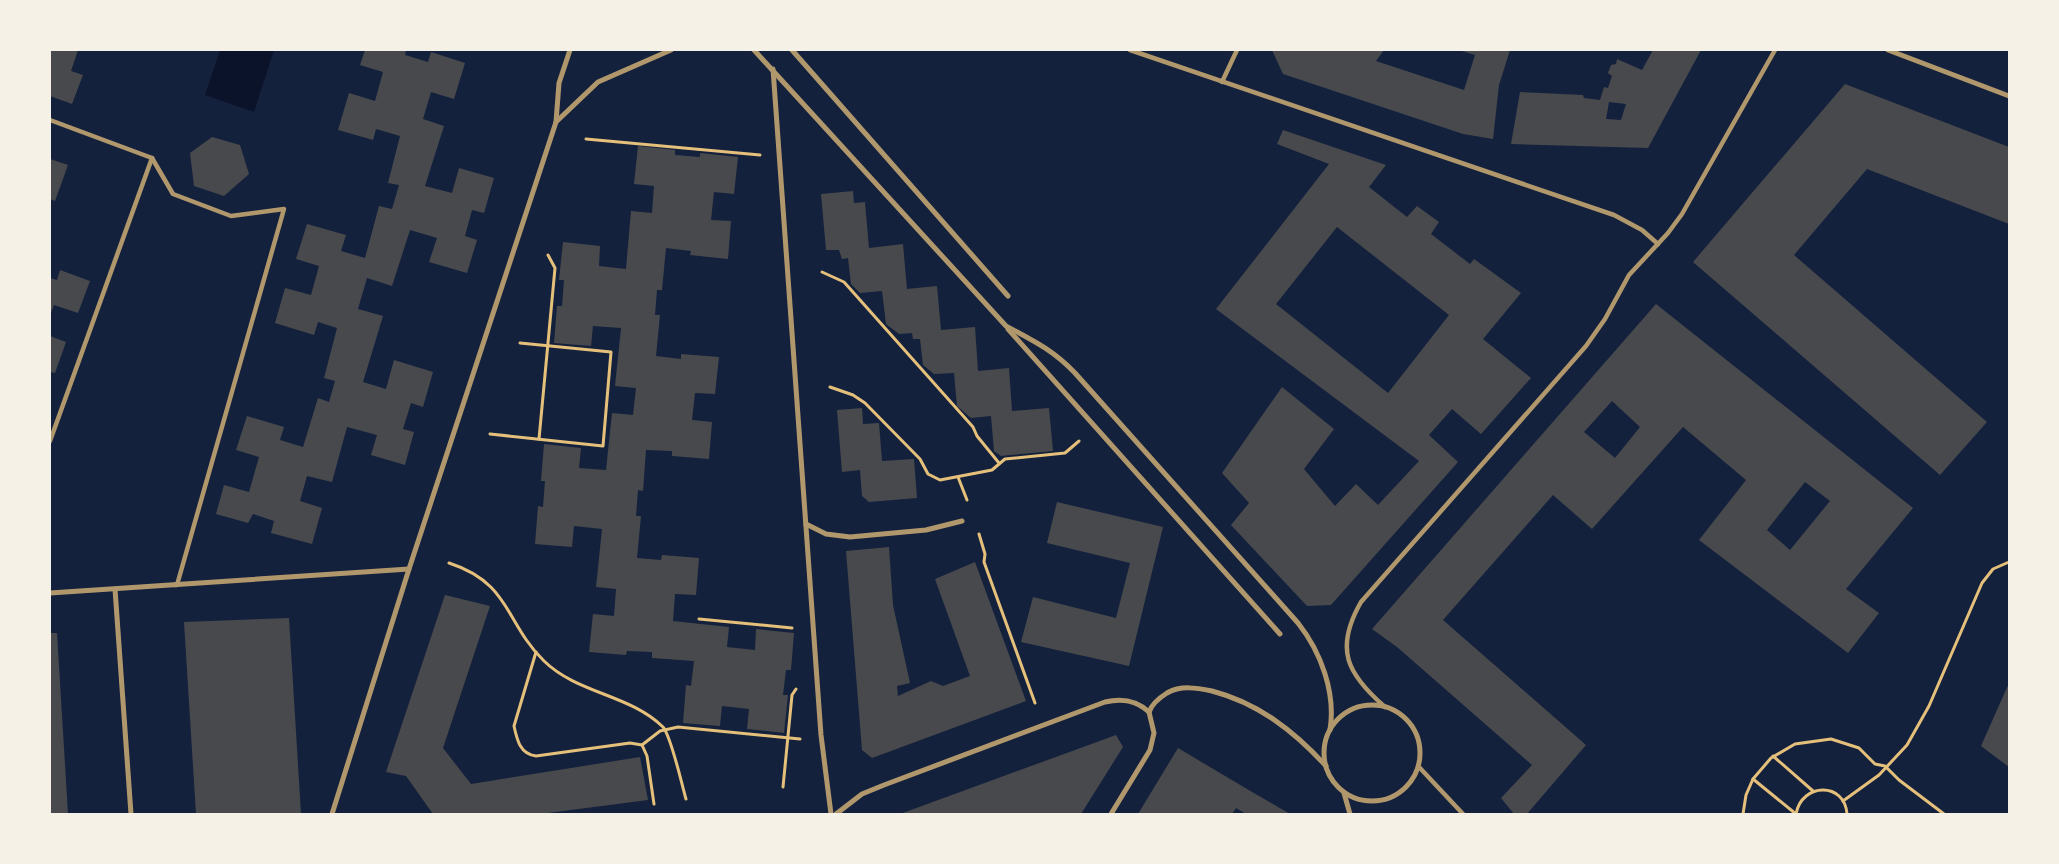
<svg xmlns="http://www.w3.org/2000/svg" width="2059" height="864" font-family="Overpass,sans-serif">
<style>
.water{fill:#0b132b}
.building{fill:#48494c;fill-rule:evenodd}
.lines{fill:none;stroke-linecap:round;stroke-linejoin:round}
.path{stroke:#e5c07b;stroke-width:3}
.pedestrian{stroke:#b1986c;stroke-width:4.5}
.minor{stroke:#b1986c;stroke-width:5}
</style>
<rect width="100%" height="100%" fill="#14213d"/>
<path class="water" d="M220,50H274L254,112L205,95Z"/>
<g class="building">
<path d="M50,50H78L71,71L83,75L72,104L50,96Z"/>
<path d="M365,50H406L405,55L428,62L431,52L465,63L454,99L431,92L423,119L444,126L425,186L452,193L459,168L494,178L484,213L472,210L465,236L477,240L467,273L429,262L437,238L410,230L392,286L367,278L358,309L383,316L363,382L386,389L394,360L433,372L423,407L411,403L403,429L414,432L405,465L371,455L377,435L347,427L332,482L307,476L300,501L322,508L312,544L271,533L274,521L253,514L248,523L216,514L224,485L249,492L259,457L236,450L247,416L284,427L280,440L303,447L318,398L329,402L335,381L324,378L337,328L318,322L314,335L275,323L285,288L311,295L319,266L296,259L307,224L346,235L341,251L365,258L379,206L392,209L399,185L388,183L400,136L376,129L373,140L338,130L349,93L375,101L383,72L360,65Z"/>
<path d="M1272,50H1384L1376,61L1464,90L1475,55L1459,50H1510L1499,85L1493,139L1463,134L1283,74Z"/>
<path d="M1653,50H1701L1648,148L1511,144L1520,92L1583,95L1584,98L1600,100L1604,87L1608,88L1612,76L1608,73L1611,65L1616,64L1617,59L1642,70ZM1609,102L1626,104L1621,120L1606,119Z"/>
<path d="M1845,84L2009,147V224L1867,169L1794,255L1987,422L1940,475L1693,262Z"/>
<path d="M1283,130L1386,165L1369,187L1407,217L1417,206L1439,222L1431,234L1470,264L1474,259L1521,293L1483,339L1531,378L1481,434L1452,409L1429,435L1458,462L1331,605L1307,606L1231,525L1249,503L1222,473L1282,387L1334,429L1304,469L1335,506L1356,484L1378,505L1419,461L1216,309L1329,164L1277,144ZM1337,227L1449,315L1388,393L1276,304Z"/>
<path d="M212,137L240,145L249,174L224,196L194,186L190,153Z"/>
<path d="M638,146L675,150V155L700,157V153L738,157L734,194L714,192L711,220L731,221L728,259L690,255L691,251L666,248L662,290H657L655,315H660L656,356L681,359V354L719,357L715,394L695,393L692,420L712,422L709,459L672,456V451L646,450L643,491L638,490L636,516H641L637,558L661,560L662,555L699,558L696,595L675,594L673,621L729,627L727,647L755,650L756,629L794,633L791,670H786L783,695H788L784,733L747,729L749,709L722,706L720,726L683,723L686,685L691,686L694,661L652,658V652L627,651L626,655L589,652L593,614L614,616L616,589L596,587L602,529L574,526L572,547L535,544L538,506L543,507L545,481H541L544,444L581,448L579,468L606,470L612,413L633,415L636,388L615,386L621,328L593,326L591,346L554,343L557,306H562L564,280H559L563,242L600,246L599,266L626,269L631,211L652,213L654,186L634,184Z"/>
<path d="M50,159L68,165L55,201L50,199Z"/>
<path d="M853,191L854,203L865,202L869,248L903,244L907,289L937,286L941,330L975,327L978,371L1009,368L1012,411L1049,408L1053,451L1001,456L994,451L991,416L971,418L957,406L954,373L934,374L923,365L920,339H913L912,333L899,334L886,324L882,291L860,293L851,284L848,258L842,259L839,250H826L821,194Z"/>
<path d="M60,270L90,281L78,313L54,305L50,315V278L57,280Z"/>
<path d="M1656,304L1913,508L1846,589L1879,613L1848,653L1699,540L1746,480L1683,427L1592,529L1553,495L1443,620L1586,745L1527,814H1514L1501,798L1532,765L1397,647L1372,629ZM1612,401L1640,427L1615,458L1584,432ZM1805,482L1830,501L1790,550L1767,530Z"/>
<path d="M50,336L66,342L55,373L50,372Z"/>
<path d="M862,408L863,424L879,423L882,461L914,459L917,498L869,502L862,496L860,470L842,472L837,410Z"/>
<path d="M1057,502L1163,527L1129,666L1021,642L1033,597L1116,618L1130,563L1047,543Z"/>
<path d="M889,547L893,605L910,683L897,686L898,696L931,681L943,686L970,676L935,579L975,562L1026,701L872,758L862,750L846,551Z"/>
<path d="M445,595L490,606L443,748L471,784L640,757L648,800L540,814H433L406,776L386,772Z"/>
<path d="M289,618L301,814H196L184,622Z"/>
<path d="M50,633H57L68,814H50Z"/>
<path d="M2009,683V767L1981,746Z"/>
<path d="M1116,735L1123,747L1081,814H900Z"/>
<path d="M1178,748L1247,789L1290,814H1246L1236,808L1232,814H1138Z"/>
</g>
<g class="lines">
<g class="path">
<path d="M586,139L760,155"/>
<path d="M822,272L844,282L973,427L977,436L999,463"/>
<path d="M830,387L853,395L865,403L920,459L928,474L940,480L992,470L1005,459L1065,453L1079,441"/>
<path d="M490,434L603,446L611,352L520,343"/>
<path d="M539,439L555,268L548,255"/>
<path d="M958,477L967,500"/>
<path d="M979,534L985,554L984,562L1035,703"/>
<path d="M449,563C511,583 505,623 544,661C578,694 629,694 663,727C671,736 682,785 686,799"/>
<path d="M699,619L792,628"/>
<path d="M536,652L514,726C517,740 520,754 536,756L630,743L642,745L647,756L654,804"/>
<path d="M642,745L660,731L678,727L800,739"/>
<path d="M1773,756L1813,791"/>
<path d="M1753,779L1796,814"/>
<path d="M783,787L792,695L796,689"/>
<path d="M1843,801L1879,775L1907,745L1929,706L1982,583L1993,569L2009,562"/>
<path d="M1743,814L1746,795L1753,779L1771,758L1795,744L1831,739L1859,748L1875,764L1885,766L1899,780L1944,814"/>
<path d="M1796,814C1802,782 1845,782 1847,814"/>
</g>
<g class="pedestrian">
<path d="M1130,50L1614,215L1642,230L1658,244"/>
<path d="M1222,82L1237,50"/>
<path d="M50,120L152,158"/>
<path d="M152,158L173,194L231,216L284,209L177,585H174"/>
<path d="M50,441L152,158"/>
<path d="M1385,707C1347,674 1334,649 1361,602L1586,346L1605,319L1629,275L1668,233L1682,214L1775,50"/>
<path d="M1419,767L1463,814"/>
</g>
<g class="minor">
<path d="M754,50L1006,326C1034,341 1053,350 1075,373L1298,623C1321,652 1336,693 1330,730"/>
<path d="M792,50L1008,296"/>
<path d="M1888,50L2009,96"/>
<path d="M773,69L821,735L831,814"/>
<path d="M556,122L598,82L671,50"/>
<path d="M1008,329L1280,634"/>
<path d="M806,524L826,534L850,537L926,530L962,521"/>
<path d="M115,589L131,814"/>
<path d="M50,593L409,569"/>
<circle cx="1372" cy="753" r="48"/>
<path d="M1149,712C1152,704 1159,698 1167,693C1181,685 1197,688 1212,691C1258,703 1294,731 1326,766"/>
<path d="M1344,793L1350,814"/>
<path d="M332,814L409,569L556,122L559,83L570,50"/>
<path d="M836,814L862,794L884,785L1105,702C1122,698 1136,700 1149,712"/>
<path d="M1111,814L1150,750L1154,733L1149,712"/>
</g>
</g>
<rect width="2059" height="864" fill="none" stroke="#f6f1e7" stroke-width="102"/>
</svg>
